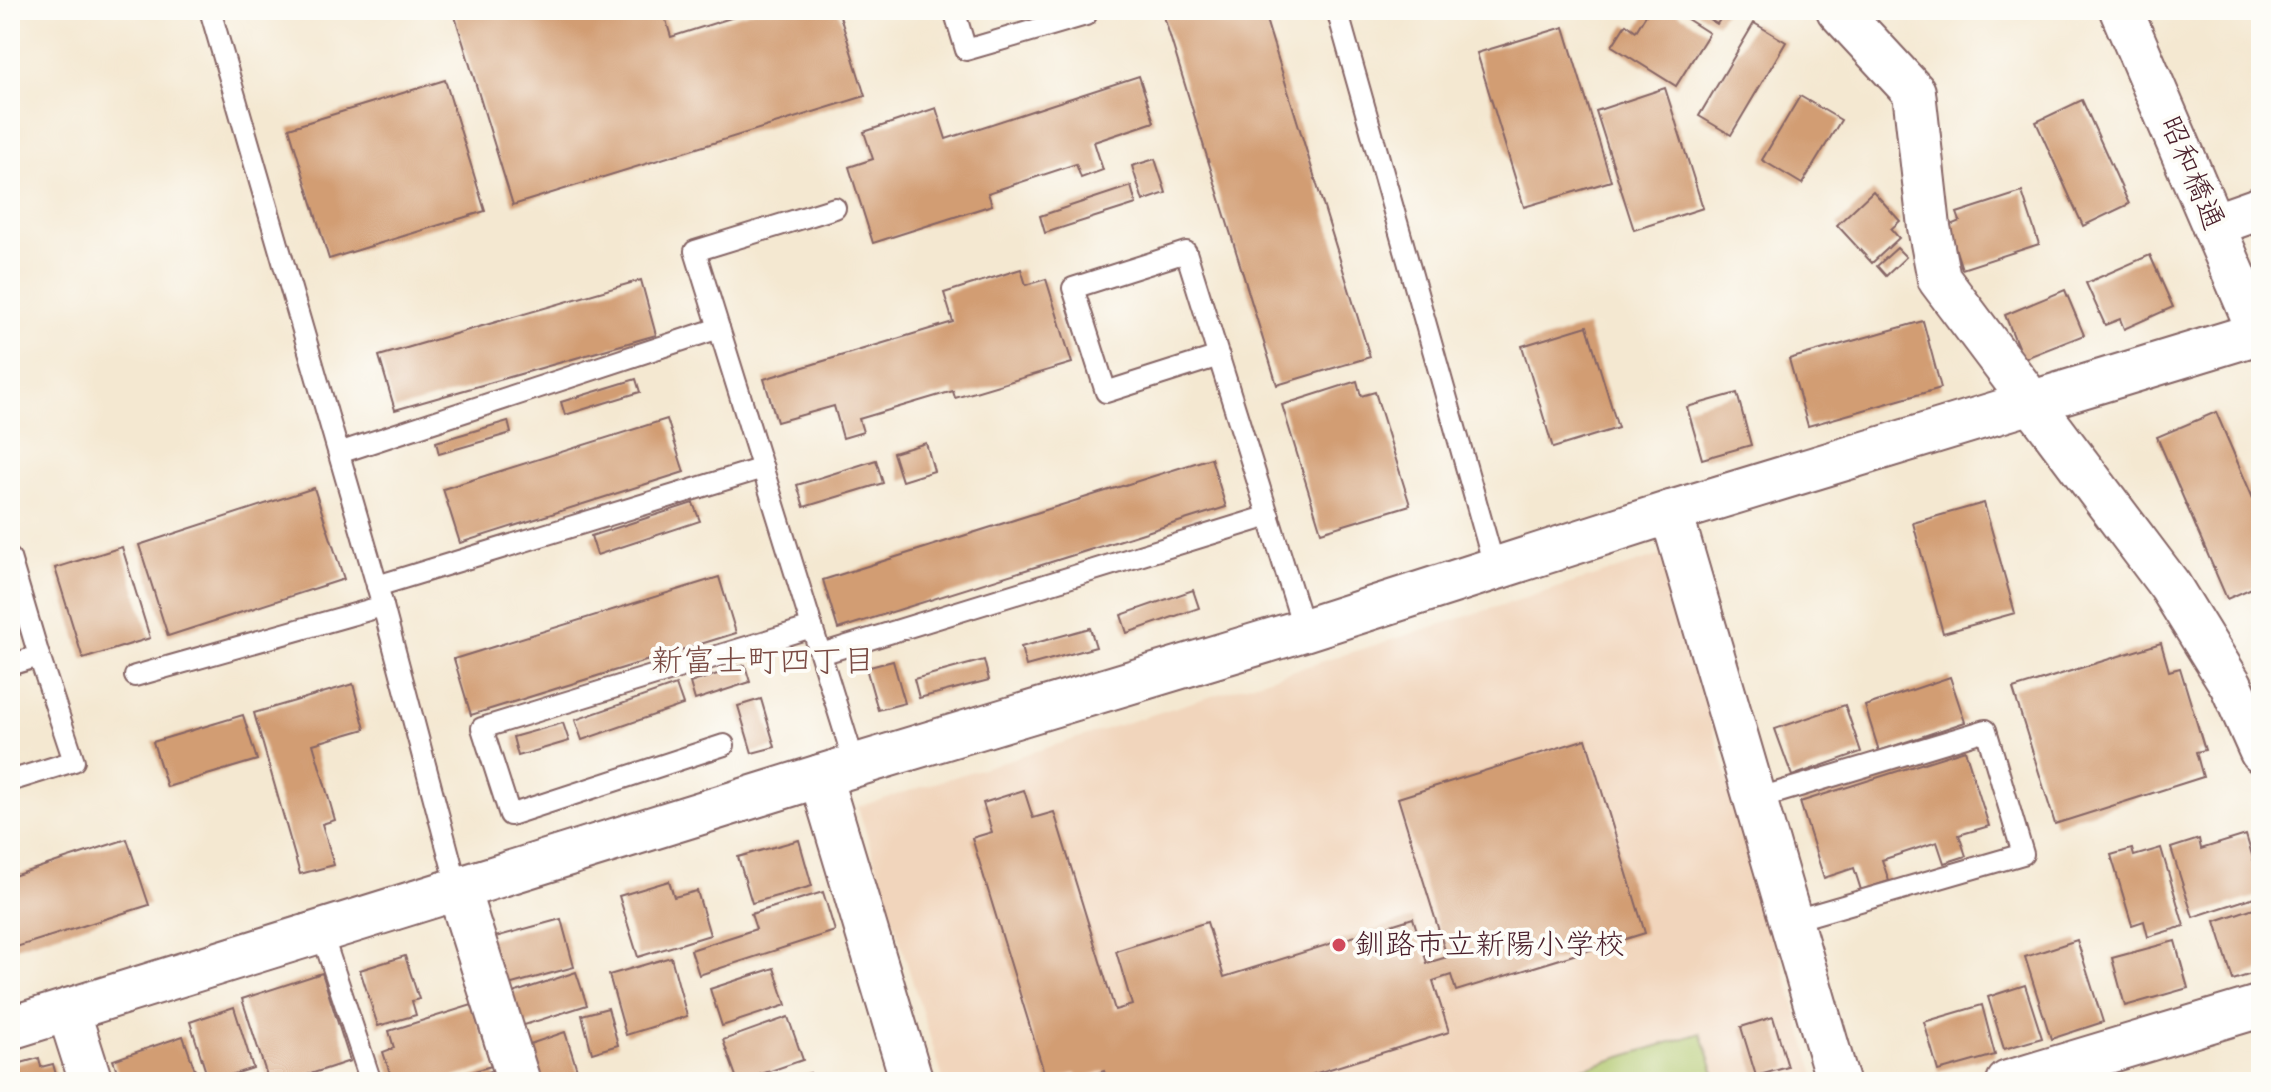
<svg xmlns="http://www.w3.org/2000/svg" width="2271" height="1092" font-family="Mynerve,'Klee One',sans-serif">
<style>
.built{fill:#f1d5bc}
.green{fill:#afc66a;stroke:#7c724a;stroke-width:2}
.building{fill:#d29d73}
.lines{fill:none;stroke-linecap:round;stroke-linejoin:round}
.lane-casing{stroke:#866565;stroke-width:24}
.street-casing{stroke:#866565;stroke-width:46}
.lane{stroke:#fff;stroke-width:20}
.street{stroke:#fff;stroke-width:42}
.poi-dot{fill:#d1495b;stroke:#fdfcf7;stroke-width:3}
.labels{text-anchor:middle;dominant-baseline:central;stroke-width:8;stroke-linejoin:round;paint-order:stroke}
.street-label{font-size:30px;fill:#4a1f2b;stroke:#fdfcf7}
.poi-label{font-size:30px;fill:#4a1f2b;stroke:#fdfcf7;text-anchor:start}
.neighbourhood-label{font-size:32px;fill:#7a4b44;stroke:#fdfcf7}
</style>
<rect width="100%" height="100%" fill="#fdfcf7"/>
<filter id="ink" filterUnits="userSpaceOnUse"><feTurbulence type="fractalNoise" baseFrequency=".0125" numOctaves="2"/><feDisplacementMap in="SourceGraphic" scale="16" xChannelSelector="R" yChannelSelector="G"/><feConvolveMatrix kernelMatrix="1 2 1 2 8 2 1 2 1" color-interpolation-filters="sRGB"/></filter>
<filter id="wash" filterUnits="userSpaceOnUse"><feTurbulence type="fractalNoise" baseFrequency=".006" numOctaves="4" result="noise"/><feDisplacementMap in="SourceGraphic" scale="32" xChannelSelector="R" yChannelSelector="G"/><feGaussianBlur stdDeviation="1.8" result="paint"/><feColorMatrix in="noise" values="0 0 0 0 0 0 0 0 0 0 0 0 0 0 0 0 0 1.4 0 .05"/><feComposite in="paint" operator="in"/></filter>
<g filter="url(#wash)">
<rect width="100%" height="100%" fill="#f4e8d1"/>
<path class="built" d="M1662,555L1817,1082H944L858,807Z"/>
<path class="green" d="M1701,1033L1718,1082H1538Z"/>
<g id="blocks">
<g class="building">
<path d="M453,10H663L671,37L756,10H838L865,96L513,205Z"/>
<path d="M1162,10H1263L1370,357L1277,385Z"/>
<path d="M1649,10H1673L1709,33L1676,86L1612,46L1626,24L1636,31Z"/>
<path d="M1694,10H1726L1717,24Z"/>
<path d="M1754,23L1786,42L1731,135L1699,116Z"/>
<path d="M1564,27L1611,181L1524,207L1477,53Z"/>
<path d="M1139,76L1154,122L1094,142L1103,170L1081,178L1076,164L988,193L992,205L873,243L849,167L873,159L864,132L936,108L946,139Z"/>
<path d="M445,80L485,211L329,259L289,128Z"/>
<path d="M1665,88L1703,208L1634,230L1596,111Z"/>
<path d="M1800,96L1841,120L1802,184L1762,160Z"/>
<path d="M2082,100L2129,204L2083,226L2036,122Z"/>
<path d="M1155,159L1166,193L1143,201L1132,166Z"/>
<path d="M1131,186L1136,204L1045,233L1040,216Z"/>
<path d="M1873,191L1900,221L1891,229L1899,238L1872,263L1837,225Z"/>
<path d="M2022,192L2039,244L1962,269L1948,226L1960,221L1957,213Z"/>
<path d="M1897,248L1906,257L1886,276L1877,266Z"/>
<path d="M2150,255L2173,307L2124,329L2120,319L2105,325L2086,283Z"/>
<path d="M1021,269L1026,285L1046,279L1072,363L955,398L953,391L859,419L863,432L843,438L834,406L777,422L764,379L953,322L944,293Z"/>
<path d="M641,280L656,335L395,410L379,356Z"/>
<path d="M2065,290L2084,335L2023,359L2005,315Z"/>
<path d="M1923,321L1941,388L1808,426L1789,359Z"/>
<path d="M1587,326L1618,428L1553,448L1522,346Z"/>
<path d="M636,379L640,392L565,415L561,402Z"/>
<path d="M1357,381L1361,396L1375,392L1410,505L1321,532L1282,405Z"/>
<path d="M1737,393L1751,445L1702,459L1687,407Z"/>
<path d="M2216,412L2261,517V584L2227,599L2157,437Z"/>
<path d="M667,419L684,472L460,543L443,489Z"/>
<path d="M508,421L511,433L439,454L436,442Z"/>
<path d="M926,443L934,471L902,481L893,453Z"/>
<path d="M1211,458L1226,507L838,629L823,580Z"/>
<path d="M876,460L883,483L804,507L797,485Z"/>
<path d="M314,488L344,579L168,636L139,545Z"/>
<path d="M693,503L700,521L597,555L591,536Z"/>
<path d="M1984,503L2015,613L1943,633L1913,523Z"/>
<path d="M122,547L150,638L83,659L55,568Z"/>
<path d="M719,577L736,633L471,715L454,659Z"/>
<path d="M1193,590L1199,608L1127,633L1121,615Z"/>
<path d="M1090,628L1096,647L1026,666L1021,647Z"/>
<path d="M2161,643L2169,671L2180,668L2205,750L2196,752L2203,777L2055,824L2013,689Z"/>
<path d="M984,660L989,680L919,698L914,679Z"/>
<path d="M893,661L905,703L878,710L866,668Z"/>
<path d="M745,665L750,682L695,700L690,683Z"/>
<path d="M1950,677L1965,722L1879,751L1865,706Z"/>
<path d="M353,684L365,729L313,744L335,820L322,824L334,865L300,874L254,713Z"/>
<path d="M676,685L683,705L582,740L575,720Z"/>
<path d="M761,699L775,747L752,753L738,706Z"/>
<path d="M1845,705L1861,752L1792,776L1775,729Z"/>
<path d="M243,715L257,760L167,787L153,742Z"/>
<path d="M563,723L569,741L518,756L513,737Z"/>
<path d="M1586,739L1645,933L1456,991L1451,975L1433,981L1449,1032L1288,1082H1108L1104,1071L1077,1079L1076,1073L1047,1082L972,838L992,832L983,803L1024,790L1033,818L1054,812L1115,1010L1132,1005L1116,951L1207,922L1224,977L1413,918L1427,963L1447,957L1398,798Z"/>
<path d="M1965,750L1989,826L1959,835L1966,856L1944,863L1937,842L1882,860L1889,881L1861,890L1854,868L1824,878L1800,802Z"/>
<path d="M2246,835L2261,885V895L2193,917L2171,848L2199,839L2201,849Z"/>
<path d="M127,839L149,905L10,949V877Z"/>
<path d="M799,840L812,886L752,903L738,857Z"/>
<path d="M2161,848L2184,926L2148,937L2144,921L2132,925L2111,855L2132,849L2134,856Z"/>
<path d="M669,881L674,897L697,891L710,935L638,957L619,896Z"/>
<path d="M823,892L835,931L699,975L691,950L756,929L751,914Z"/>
<path d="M2257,907L2261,919V971L2233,980L2215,921Z"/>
<path d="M561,919L574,967L501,987L488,939Z"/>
<path d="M2077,940L2103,1022L2051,1039L2025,957Z"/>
<path d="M2175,941L2188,988L2125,1006L2112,958Z"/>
<path d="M405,956L419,999L412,1001L416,1015L378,1026L360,970Z"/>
<path d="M671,957L687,1016L626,1035L609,975Z"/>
<path d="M774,968L786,1005L722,1026L710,989Z"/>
<path d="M576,972L587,1005L515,1028L504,996Z"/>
<path d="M322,973L350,1061L286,1082H269L242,999Z"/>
<path d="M2025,985L2042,1038L2004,1049L1988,997Z"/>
<path d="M472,1005L491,1066L439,1082H393L383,1052L394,1048L389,1031Z"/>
<path d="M1982,1005L1995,1055L1938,1071L1924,1022Z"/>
<path d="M234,1007L253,1068L209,1082L190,1022Z"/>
<path d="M608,1008L618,1045L592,1053L582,1015Z"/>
<path d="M788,1017L803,1060L738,1082L723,1040Z"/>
<path d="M1773,1017L1788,1067L1756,1076L1741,1027Z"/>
<path d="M565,1032L581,1082H529L527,1045Z"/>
<path d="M183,1036L199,1082H121L113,1060Z"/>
<path d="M39,1058L41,1067L53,1064L58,1082H10V1066Z"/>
<path d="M494,1070L497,1082H460V1081Z"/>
<path d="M810,1073L812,1082H784V1081Z"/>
</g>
</g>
</g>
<g filter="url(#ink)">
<use href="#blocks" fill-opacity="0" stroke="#866565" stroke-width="2"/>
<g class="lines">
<g class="lane-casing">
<g id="lane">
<path d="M210,10L383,606L458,889"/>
<path d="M954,10L966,50L1086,15L1084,10"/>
<path d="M1337,10L1495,569"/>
<path d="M835,208L695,251L855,765"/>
<path d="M1219,356L1106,392L1073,288L1186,252L1304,630"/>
<path d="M339,453L719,328"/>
<path d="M10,558L39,656"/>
<path d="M377,586L763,468"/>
<path d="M821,654L1269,516"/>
<path d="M10,665L39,656L74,761L10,781"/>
<path d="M135,676L383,606"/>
<path d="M724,745L510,815L482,728L812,627"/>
<path d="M1756,799L1986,730L2023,854L1791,921"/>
<path d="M321,931L371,1082"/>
</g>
</g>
<g class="street-casing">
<g id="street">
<path d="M1838,10L1914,92L1929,227L1939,279L2170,586L2231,685L2261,752"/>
<path d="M2121,10L2261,337"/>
<path d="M2213,225L2261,208"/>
<path d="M1671,512L1838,1082"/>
<path d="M820,776L912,1082"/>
<path d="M458,889L519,1082"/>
<path d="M68,1010L91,1082"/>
<path d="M10,1028L820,776L1304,630L1671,512L2259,333"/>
<path d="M2008,1082L2261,1006"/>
</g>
</g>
<use href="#lane" class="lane"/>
<use href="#street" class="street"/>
</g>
</g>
<circle class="poi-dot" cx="1339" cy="945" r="8"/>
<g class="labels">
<g class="street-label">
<text transform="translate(2191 173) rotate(67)">昭和橋通</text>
</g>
<g class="poi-label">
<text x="1355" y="945">釧路市立新陽小学校</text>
</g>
<g class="neighbourhood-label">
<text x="763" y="662">新富士町四丁目</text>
</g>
</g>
<rect width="2271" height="1092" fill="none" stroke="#fdfcf7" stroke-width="40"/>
</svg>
